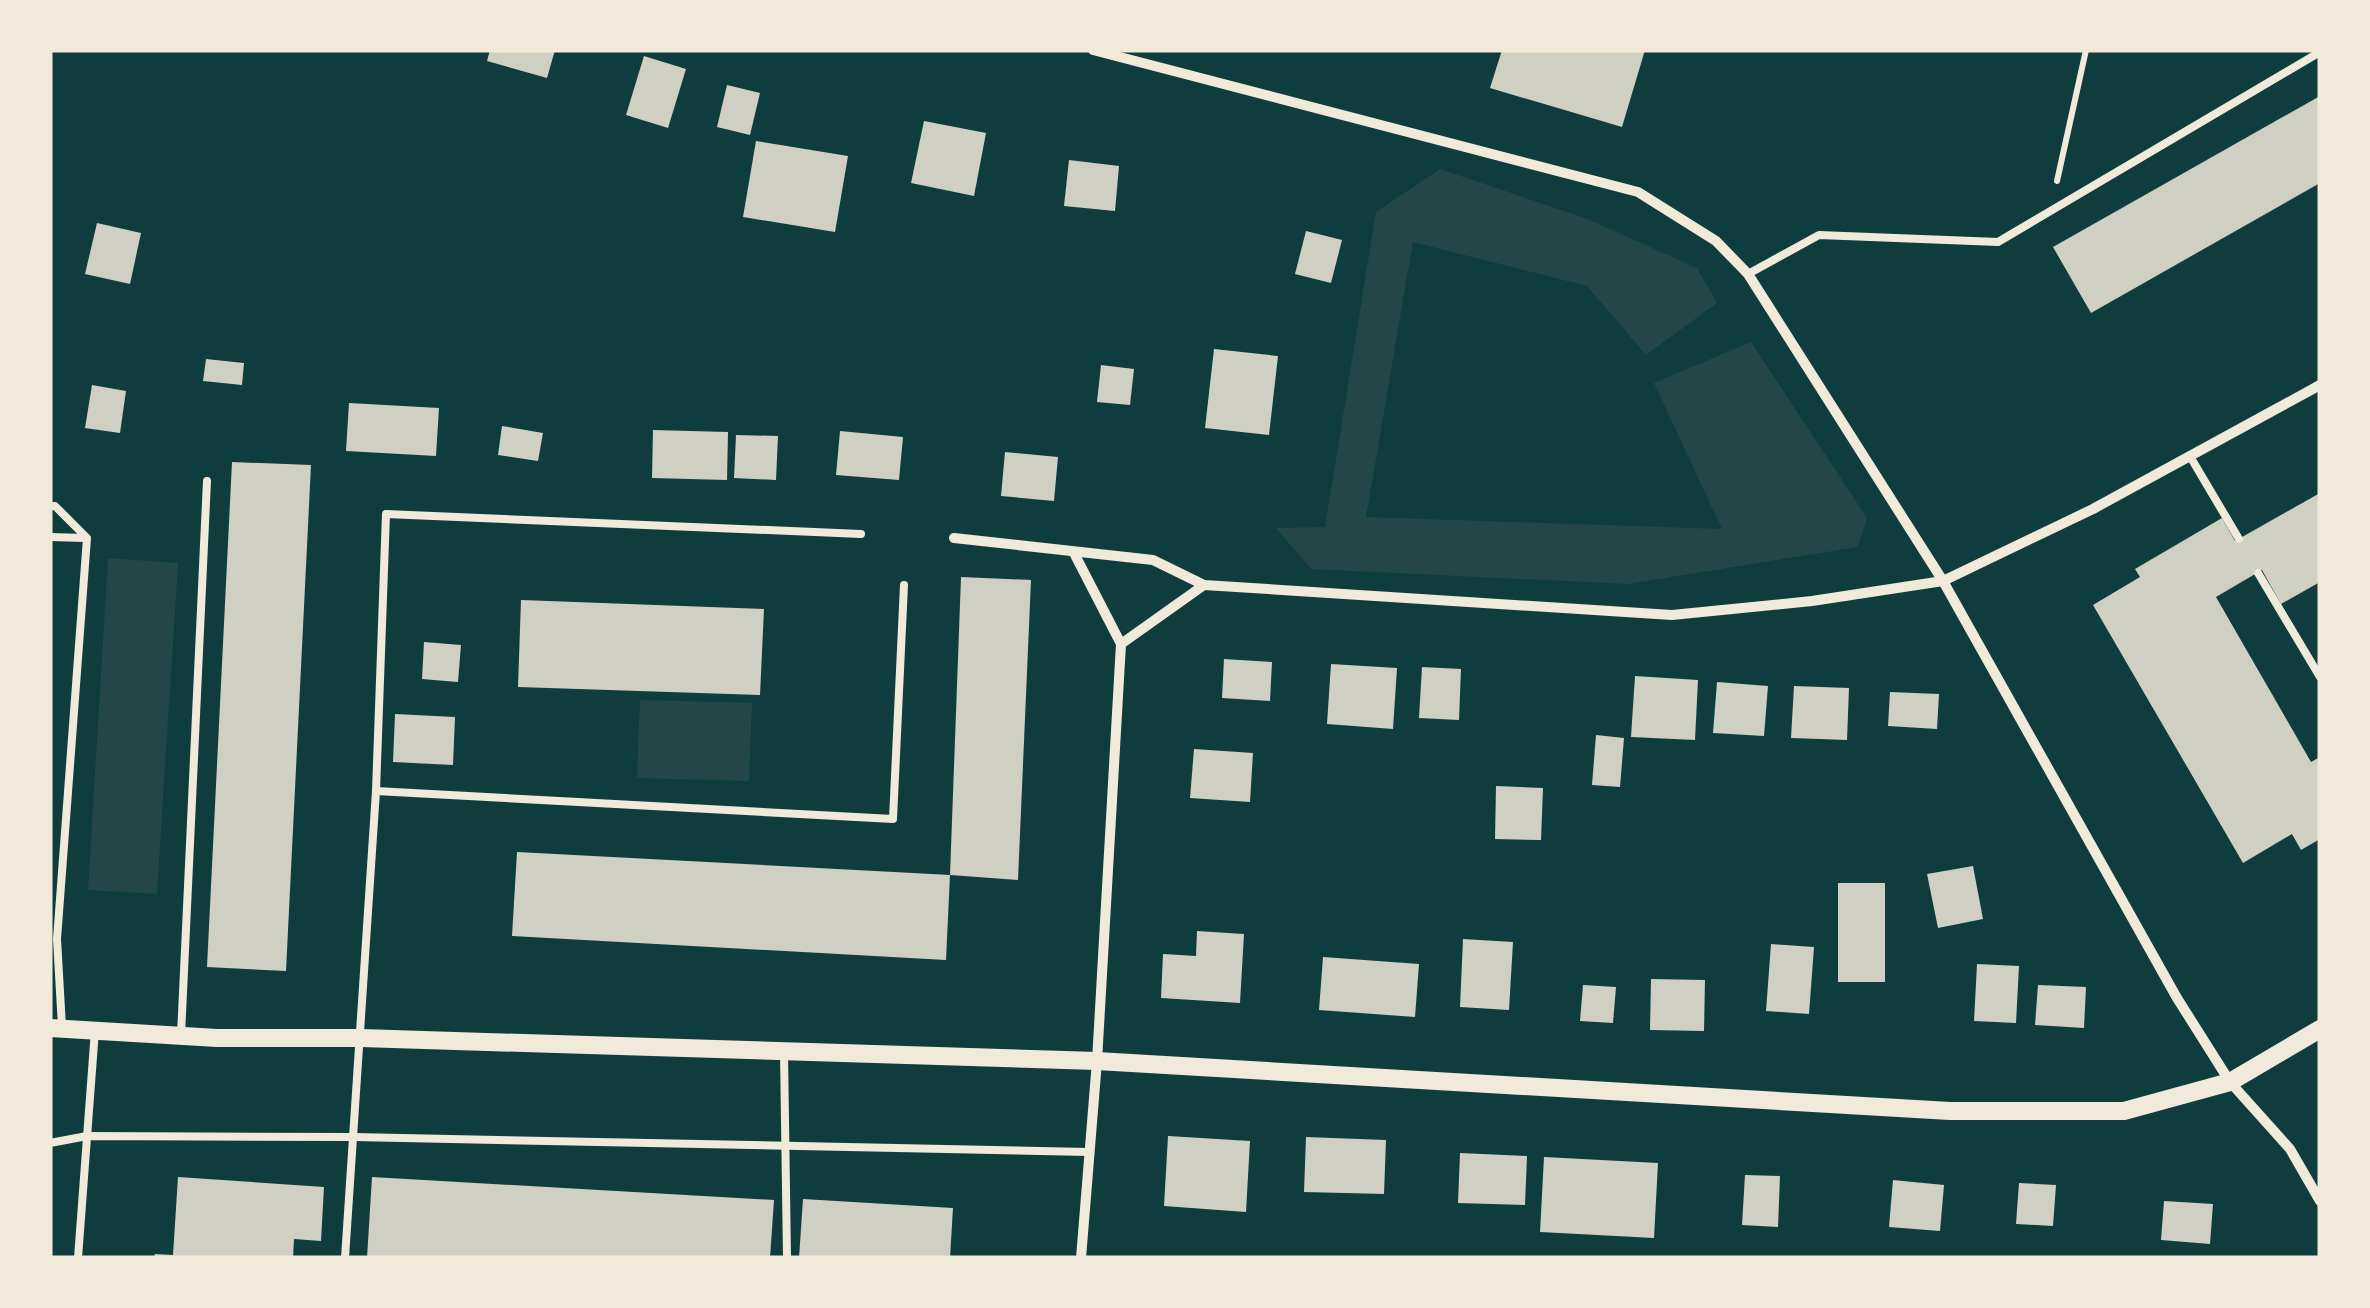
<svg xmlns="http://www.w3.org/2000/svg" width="2370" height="1308" font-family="'Source Sans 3',sans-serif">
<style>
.green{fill:#244646}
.building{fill:#cfcfc3}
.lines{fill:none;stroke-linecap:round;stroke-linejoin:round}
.path{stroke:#f1e9da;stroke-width:6}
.service{stroke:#f1e9da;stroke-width:8}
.minor{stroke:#f1e9da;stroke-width:10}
.tertiary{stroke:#f1e9da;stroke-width:18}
</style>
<rect width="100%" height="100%" fill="#0f3d3e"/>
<g class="green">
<path d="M1440,169L1585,218L1697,268L1717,303L1646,355L1587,286L1413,242L1366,517L1722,529L1654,383L1751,342L1867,518L1858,547L1628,584L1311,569L1276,528L1325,527L1376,212Z"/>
<path d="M108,558L178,563L157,894L88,890Z"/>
<path d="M640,700L752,703L749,781L637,778Z"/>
</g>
<g class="building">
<path d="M490,50H555L547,78L487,61Z"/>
<path d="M1502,50H1645L1622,127L1490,88Z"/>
<path d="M644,56L686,69L668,128L626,115Z"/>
<path d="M727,85L760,93L750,135L717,127Z"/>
<path d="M2320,96V183L2091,313L2053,247Z"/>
<path d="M924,121L986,133L974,196L911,183Z"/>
<path d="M756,141L848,156L835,232L743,217Z"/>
<path d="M1069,160L1119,166L1115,211L1064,206Z"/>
<path d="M97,223L141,233L130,284L85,274Z"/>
<path d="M1306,231L1342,240L1331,283L1295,274Z"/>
<path d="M1214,349L1278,356L1269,435L1205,428Z"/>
<path d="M206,359L244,363L242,385L203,381Z"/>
<path d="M1101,365L1134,369L1130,405L1097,402Z"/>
<path d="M92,385L126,391L120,433L85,428Z"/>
<path d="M349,403L439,408L436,456L346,451Z"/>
<path d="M502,426L543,433L538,461L498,455Z"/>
<path d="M653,430L728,432L727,480L652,478Z"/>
<path d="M840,431L903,437L899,480L836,475Z"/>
<path d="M736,435L778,436L776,480L734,478Z"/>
<path d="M1005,452L1058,457L1054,501L1001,496Z"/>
<path d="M232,462L311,465L286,971L207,967Z"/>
<path d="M2320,493V582L2281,604L2262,570L2216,597L2311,762L2320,757V839L2301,850L2292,834L2243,863L2093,605L2140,577L2135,569L2222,518L2235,541Z"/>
<path d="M961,577L1031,580L1018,880L950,875Z"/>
<path d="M521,600L764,609L760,695L518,687Z"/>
<path d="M424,642L461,645L458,682L422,679Z"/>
<path d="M1224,659L1272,662L1270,701L1222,698Z"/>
<path d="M1331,664L1397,668L1393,729L1327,724Z"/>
<path d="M1422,667L1461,669L1459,720L1419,718Z"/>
<path d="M1635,676L1698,680L1695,740L1631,737Z"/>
<path d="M1717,682L1768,686L1764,736L1713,733Z"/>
<path d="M1794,686L1849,688L1847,740L1791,738Z"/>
<path d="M1890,692L1939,694L1937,729L1888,726Z"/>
<path d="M395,714L455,717L453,765L393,762Z"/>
<path d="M1596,735L1624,738L1620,787L1592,785Z"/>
<path d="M1194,749L1253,753L1250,802L1190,798Z"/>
<path d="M1496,786L1543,788L1541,840L1495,839Z"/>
<path d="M517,852L950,875L946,960L512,936Z"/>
<path d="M1973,866L1983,919L1938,928L1927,874Z"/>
<rect x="1838" y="883" width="47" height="99"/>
<path d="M1197,931L1244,934L1240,1003L1161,998L1163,954L1196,956Z"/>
<path d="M1463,939L1513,942L1509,1010L1460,1007Z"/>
<path d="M1771,944L1814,947L1809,1014L1766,1011Z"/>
<path d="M1323,957L1419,964L1415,1017L1319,1010Z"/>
<path d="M1977,964L2019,966L2016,1023L1974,1021Z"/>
<path d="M1651,979L1705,980L1704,1031L1650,1030Z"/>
<path d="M1583,985L1616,987L1613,1023L1580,1021Z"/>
<path d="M2038,985L2086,987L2084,1028L2035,1025Z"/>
<path d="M1168,1136L1250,1141L1246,1212L1164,1206Z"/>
<path d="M1306,1137L1386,1140L1384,1194L1304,1192Z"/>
<path d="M1460,1153L1527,1156L1525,1205L1458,1203Z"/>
<path d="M1544,1157L1658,1163L1654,1238L1540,1232Z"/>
<path d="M1745,1175L1780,1176L1778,1227L1742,1225Z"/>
<path d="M178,1177L324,1187L321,1241L294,1239L293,1258H154L155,1254L173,1255Z"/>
<path d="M372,1177L774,1200L770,1258H367Z"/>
<path d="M1893,1180L1944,1185L1940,1231L1889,1227Z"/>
<path d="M2019,1183L2056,1185L2053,1226L2016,1224Z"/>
<path d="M803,1199L953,1208L950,1258H799Z"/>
<path d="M2164,1201L2213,1204L2210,1244L2161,1240Z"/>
</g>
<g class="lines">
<path class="path" d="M2057,181L2086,50"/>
<g class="service">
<path d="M1748,274L1819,235L1998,242L2320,52"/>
<path d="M2191,458L2239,539"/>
<path d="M50,506H55L87,538L57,939L62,1027"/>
<path d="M50,537L85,538"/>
<path d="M2258,573L2320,677"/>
<path d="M376,791L386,514L861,534"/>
<path d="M181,1035L207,481"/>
<path d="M784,1052L787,1258"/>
<path d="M50,1143L87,1136L354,1137L1089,1152"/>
<path d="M78,1258L95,1030"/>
<path d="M345,1258L376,791L893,819L904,585"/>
</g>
<g class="minor">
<path d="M1093,50L1638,192L1716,241L1748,274L1943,581L2177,998L2230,1082L2290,1149L2320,1201"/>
<path d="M954,538L1153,560L1204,585L1672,615L1812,601L1943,581L2093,509L2320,385"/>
<path d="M1074,553L1121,644"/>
<path d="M1081,1258L1097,1061L1121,644L1204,585"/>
</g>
<path class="tertiary" d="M50,1028L217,1038H361L1097,1061L1950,1111H2124L2230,1082L2320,1029"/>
</g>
<rect width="2370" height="1308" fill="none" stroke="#f1e9da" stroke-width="105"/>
</svg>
